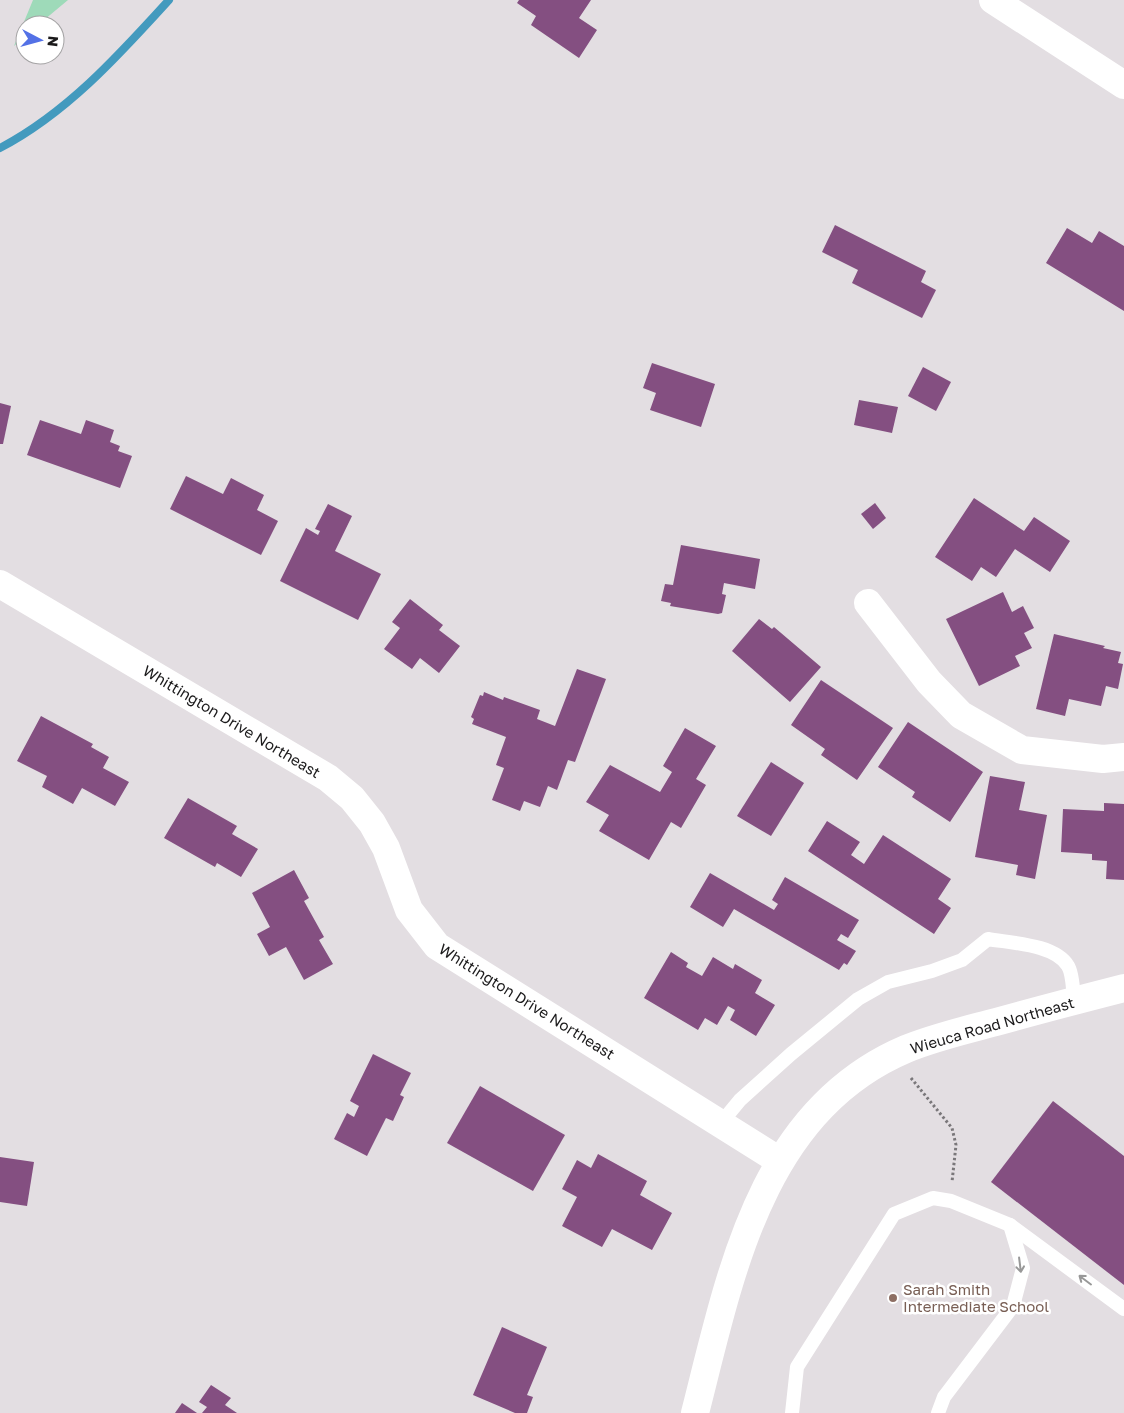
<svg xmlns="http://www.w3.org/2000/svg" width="1124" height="1413" font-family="'Golos Text',sans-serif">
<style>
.green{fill:#9edab9}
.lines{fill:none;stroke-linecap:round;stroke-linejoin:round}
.stream{stroke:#439abe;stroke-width:8}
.building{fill:#844f81}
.path{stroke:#7a777a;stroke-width:3;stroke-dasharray:2.5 2.5;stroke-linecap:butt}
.service{stroke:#fff;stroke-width:14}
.minor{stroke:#fff;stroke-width:28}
.tertiary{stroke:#fff;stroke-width:28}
.oneway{stroke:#989898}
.education-dot{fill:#8d6e63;stroke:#fff;stroke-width:2}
.labels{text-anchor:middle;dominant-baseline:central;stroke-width:5;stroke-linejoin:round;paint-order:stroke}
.street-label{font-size:15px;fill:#1b1a1b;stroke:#fff}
.education-label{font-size:15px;fill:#785e54;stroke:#fff;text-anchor:start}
</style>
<rect width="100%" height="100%" fill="#e3dee2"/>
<path class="green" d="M33,0H68L38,25H25V36L14,46Z"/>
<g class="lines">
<path class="stream" d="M0,148C67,113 119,55 169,0"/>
</g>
<g class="building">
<path d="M519,0H591L579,18L597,30L579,58L531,25L536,16L517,3Z"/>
<path d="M835,225L926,271L921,282L936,290L922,318L852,283L858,270L822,252Z"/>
<path d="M1067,228L1092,243L1099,231L1124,246V311L1046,263Z"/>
<path d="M652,363L715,384L701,427L650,410L656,393L643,388Z"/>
<path d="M923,367L951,382L936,411L908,396Z"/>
<path d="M859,400L898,407L892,433L854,425Z"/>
<path d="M0,403L11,406L3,444H0Z"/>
<path d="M40,420L81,434L86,420L114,430L110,442L120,446L118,451L132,456L120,488L27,455Z"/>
<path d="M186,476L223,494L231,478L264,495L257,510L278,521L261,555L170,509Z"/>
<path d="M974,498L1024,531L1034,517L1070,541L1050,572L1015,549L996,577L981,567L972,581L935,557Z"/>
<path d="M875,503L886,518L873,529L861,514Z"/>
<path d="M328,504L352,516L335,551L381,574L358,620L280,581L306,528L318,535L320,531L315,529Z"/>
<path d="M681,545L760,559L755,589L724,583L722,594L726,595L722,613L718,614L670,606L671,603L661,601L665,584L673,585Z"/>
<path d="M1003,592L1012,612L1023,606L1034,628L1024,633L1032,648L1015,656L1020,666L979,686L946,619Z"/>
<path d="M410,599L443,625L439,630L460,646L439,673L420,658L412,669L384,649L400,628L392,622Z"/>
<path d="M759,619L772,629L774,627L821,667L790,702L732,651Z"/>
<path d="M1054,634L1105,646L1103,648L1121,652L1118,663L1123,664L1118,689L1106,686L1101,706L1069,699L1065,716L1036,709Z"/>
<path d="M577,669L606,679L575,762L568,760L557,790L548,786L540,807L524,801L520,811L492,800L504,768L496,765L506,737L472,724L474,719L471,717L480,695L483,696L484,692L503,700L504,697L540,710L537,719L555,726Z"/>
<path d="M821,680L893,728L857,780L821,755L825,749L791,725Z"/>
<path d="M41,716L93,744L91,747L109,757L103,768L129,782L115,806L82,788L73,804L42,787L47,776L17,761Z"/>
<path d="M908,722L983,772L950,822L912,797L915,792L878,767Z"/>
<path d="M685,728L716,746L696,779L706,785L681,828L671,822L649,860L599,831L609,815L586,802L610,765L660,792L672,772L663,766Z"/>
<path d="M771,762L804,783L771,836L737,816Z"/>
<path d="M990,776L1025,782L1019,810L1047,815L1035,879L1016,875L1018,865L975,857Z"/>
<path d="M188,798L237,826L232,834L258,849L241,877L217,863L215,867L164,838Z"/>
<path d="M1104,803L1124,804V880L1106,879L1107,861L1092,860V854L1061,852L1063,809L1104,811Z"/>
<path d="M827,821L860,842L851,855L864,864L883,835L951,879L938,899L951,908L934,934L808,851Z"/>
<path d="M294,870L309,898L304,901L324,937L319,940L333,964L304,980L286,947L269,956L257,934L270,927L252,893Z"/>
<path d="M710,873L774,910L778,904L772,900L785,877L859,920L848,938L841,934L837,940L856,951L847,965L844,963L839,970L734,909L723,927L690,907Z"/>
<path d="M671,952L688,963L686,967L702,976L713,957L733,969L735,964L762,980L755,993L775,1005L756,1036L730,1020L735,1010L728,1006L717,1025L705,1018L698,1030L644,998Z"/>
<path d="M373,1054L411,1073L400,1095L404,1097L393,1121L386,1118L367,1156L334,1139L347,1113L354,1117L359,1106L350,1101Z"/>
<path d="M480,1086L565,1135L533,1191L447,1143Z"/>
<path d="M1053,1101L1124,1156V1285L991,1182Z"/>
<path d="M598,1154L647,1181L640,1195L672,1213L652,1250L612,1229L602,1247L562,1226L577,1197L562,1189L577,1160L591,1168Z"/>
<path d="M0,1157L34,1162L27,1206L0,1202Z"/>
<path d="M502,1327L547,1347L527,1395L533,1397L527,1413H515L473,1395Z"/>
<path d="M211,1385L231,1398L225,1405L237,1413H202L207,1407L199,1402Z"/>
<path d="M182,1403L197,1413H175Z"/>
</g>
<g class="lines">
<path class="path" d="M911,1078L952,1128L956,1145L952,1182"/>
<g class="service">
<path d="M721,1123L740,1100L791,1054L858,999L888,982L932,971L962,960L988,939C1010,943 1055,944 1068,966C1073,974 1073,991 1074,1001"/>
<path d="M792,1413L797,1367L894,1214L933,1198L951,1201L1010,1225L1124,1309"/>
<path d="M938,1413L944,1397L1013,1306L1023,1268L1010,1225"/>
</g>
<g class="minor">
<path d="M993,0L1124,85"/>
<path d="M0,584L328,778L352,798L372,823L386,848L409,910L437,946L780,1161"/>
<path d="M868,603L929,682L961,715L1022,750L1103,759L1124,757"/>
</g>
<path class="tertiary" d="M695,1413C730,1276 760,1111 906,1049C935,1037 966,1030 996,1022C1039,1010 1081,999 1124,988"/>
</g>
<defs><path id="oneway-shaft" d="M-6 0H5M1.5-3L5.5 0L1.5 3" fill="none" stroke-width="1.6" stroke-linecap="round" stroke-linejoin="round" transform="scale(1.25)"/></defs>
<g class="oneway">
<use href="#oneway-shaft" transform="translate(1020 1265) rotate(83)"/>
<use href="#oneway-shaft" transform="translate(1085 1280) rotate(-143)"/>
</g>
<circle class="education-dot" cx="893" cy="1298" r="5"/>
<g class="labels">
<g class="street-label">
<text transform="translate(232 721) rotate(31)">Whittington Drive Northeast</text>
<text transform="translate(527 1001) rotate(32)">Whittington Drive Northeast</text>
<text transform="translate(992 1025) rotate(-16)">Wieuca Road Northeast</text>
</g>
<g class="education-label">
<text x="903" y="1289">Sarah Smith<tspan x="903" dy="17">Intermediate School</tspan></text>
</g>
</g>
<g transform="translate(40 40) rotate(96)"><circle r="24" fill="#ffffff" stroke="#a4a3a4"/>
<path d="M0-4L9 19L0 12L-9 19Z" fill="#5371e6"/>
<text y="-8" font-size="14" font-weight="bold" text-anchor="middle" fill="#1b1a1b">N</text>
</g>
</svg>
